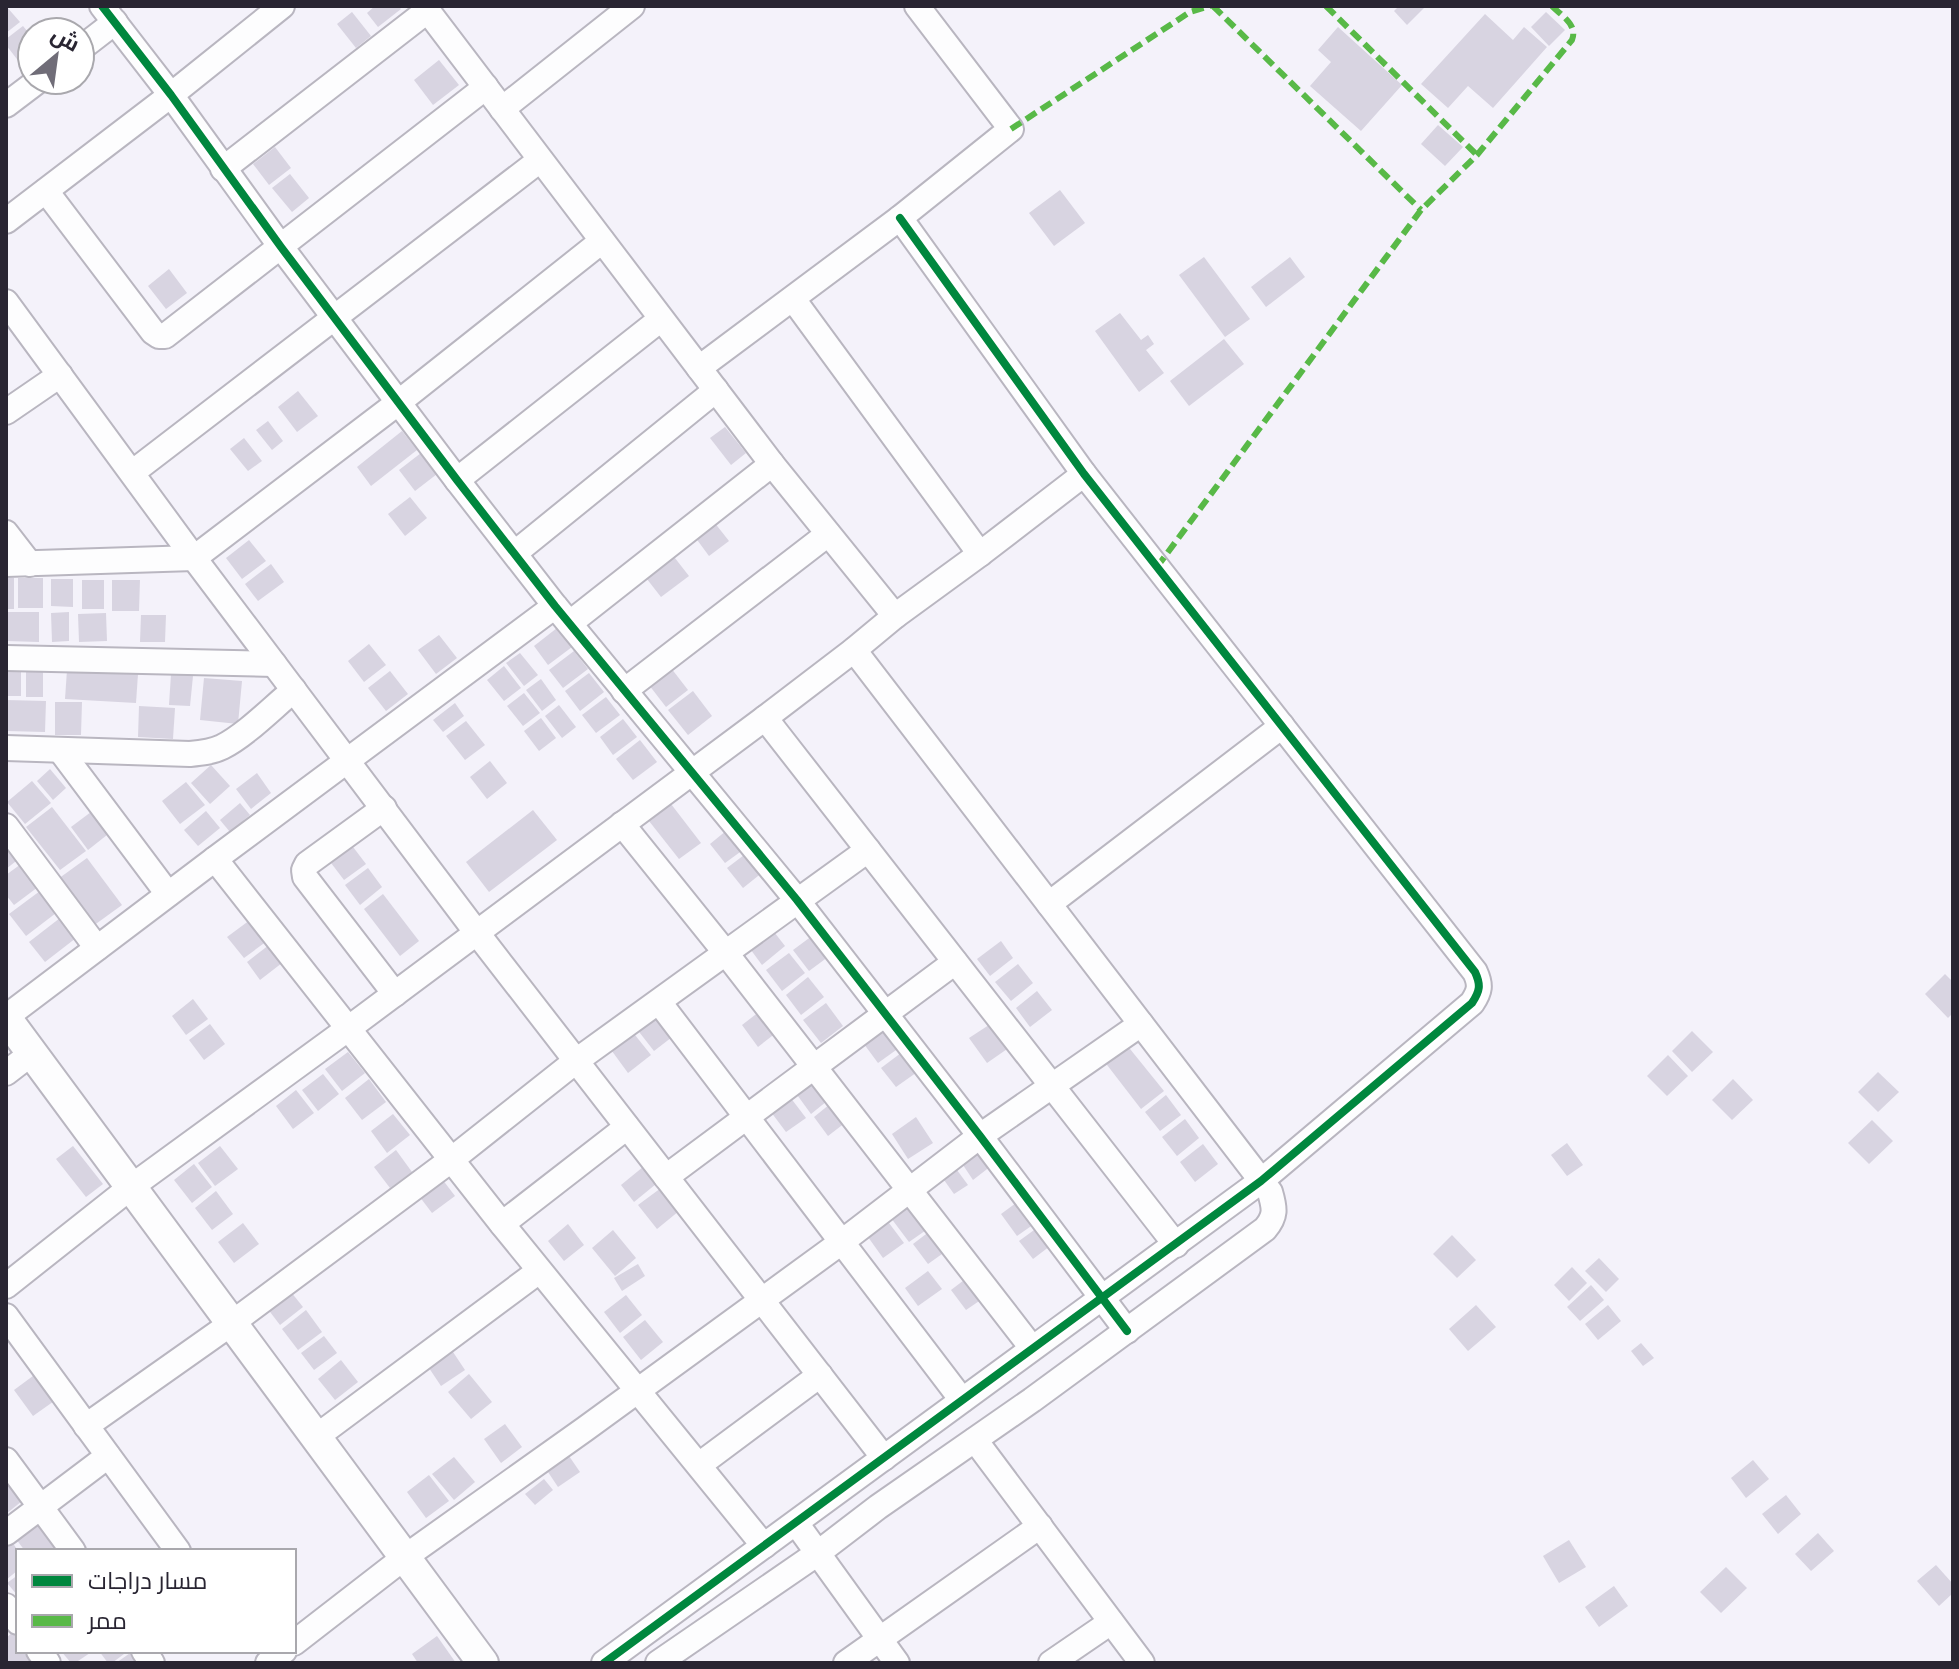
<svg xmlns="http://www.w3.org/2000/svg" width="1959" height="1669" font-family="'Noto Sans',Cairo,sans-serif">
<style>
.building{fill:#d8d4e1}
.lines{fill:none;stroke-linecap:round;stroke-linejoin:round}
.minor-casing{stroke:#b9b6c0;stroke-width:28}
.tertiary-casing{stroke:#b9b6c0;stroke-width:34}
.minor{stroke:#fdfdfe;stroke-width:24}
.tertiary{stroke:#fdfdfe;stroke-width:30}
.quiet{stroke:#58b947;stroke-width:6;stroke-dasharray:12 6;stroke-linecap:butt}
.cycleway-casing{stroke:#fff;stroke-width:13}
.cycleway{stroke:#00873e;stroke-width:8}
</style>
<rect width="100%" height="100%" fill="#f4f2fa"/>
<g class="building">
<path d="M6,6L20,22L6,33Z"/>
<path d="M375,6H398L401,9L378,27L367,13Z"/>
<path d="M1399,6H1426L1407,25L1394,11Z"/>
<path d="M352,12L371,36L356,48L337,24Z"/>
<path d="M1546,12L1565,30L1549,46L1531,27Z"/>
<path d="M1485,14L1513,40L1524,27L1547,47L1493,108L1468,86L1448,108L1421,84Z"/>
<path d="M23,26L32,37V53L20,63L6,45V39Z"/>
<path d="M1338,27L1402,85L1361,131L1310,86L1331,62L1318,50Z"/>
<path d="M439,60L459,85L433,105L414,80Z"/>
<path d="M1438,125L1463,147L1445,166L1421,144Z"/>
<path d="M275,147L291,168L269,185L253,164Z"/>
<path d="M290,174L309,198L292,212L272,188Z"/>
<path d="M1060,190L1085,223L1054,246L1029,213Z"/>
<path d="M1204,257L1250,319L1225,337L1179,275Z"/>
<path d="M1290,257L1305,277L1266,307L1251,287Z"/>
<path d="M169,269L187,293L166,309L148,286Z"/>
<path d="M1120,313L1141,340L1148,335L1154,344L1146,350L1164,373L1139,392L1095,331Z"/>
<path d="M1224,339L1244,364L1189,406L1170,381Z"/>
<path d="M298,391L318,416L297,432L278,407Z"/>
<path d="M268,421L283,441L272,450L256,430Z"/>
<path d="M725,427L746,453L731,465L710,438Z"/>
<path d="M402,431L417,450L371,486L357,467Z"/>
<path d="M244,438L262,461L248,471L230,449Z"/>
<path d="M421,453L437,474L415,491L399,470Z"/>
<path d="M410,497L427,518L405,536L388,514Z"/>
<path d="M714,522L729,541L709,556L695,537Z"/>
<path d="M249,540L266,561L242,579L226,558Z"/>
<path d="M671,553L689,576L661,597L643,574Z"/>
<path d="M271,564L284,582L258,601L245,584Z"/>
<path d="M6,577L14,578V609H6Z"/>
<rect x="18" y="578" width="25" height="30"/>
<path d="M51,579H73V607L51,606Z"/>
<rect x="82" y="580" width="22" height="29"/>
<path d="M112,580H140L139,611H112Z"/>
<path d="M6,612H39V642L6,641Z"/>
<path d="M69,612V641L52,642L51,613Z"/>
<path d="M106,613L107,641L79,642L78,614Z"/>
<path d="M141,615H166L165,642H140Z"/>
<path d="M557,628L572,647L548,665L534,646Z"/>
<path d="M439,635L457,658L436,674L418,650Z"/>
<path d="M369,644L386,665L364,682L348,661Z"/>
<path d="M574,651L588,669L563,688L549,670Z"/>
<path d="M520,653L538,675L524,686L506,663Z"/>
<path d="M504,666L521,688L504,701L487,680Z"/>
<rect x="6" y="667" width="15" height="29"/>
<rect x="26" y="667" width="17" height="30"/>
<path d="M671,668L688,690L666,707L649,685Z"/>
<path d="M67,670L138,674L136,703L65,699Z"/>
<path d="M390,671L408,694L386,711L368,688Z"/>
<path d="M589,673L604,692L580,711L565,691Z"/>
<path d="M171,674L193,676L190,706L169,705Z"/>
<path d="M204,678L242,681L238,724L200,720Z"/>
<path d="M541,679L556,700L542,711L526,690Z"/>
<path d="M693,691L712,716L688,735L668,710Z"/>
<path d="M524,693L540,713L523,726L507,706Z"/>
<path d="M606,697L620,715L596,733L582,715Z"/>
<path d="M6,700L46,701L45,732L6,731Z"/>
<path d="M55,702H82L81,735H55Z"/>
<path d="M455,703L464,716L443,732L433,720Z"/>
<path d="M559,705L576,727L562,738L545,716Z"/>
<path d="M139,706L175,708L173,739L138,737Z"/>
<path d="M541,718L556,738L539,751L524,731Z"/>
<path d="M623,719L637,737L613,755L600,737Z"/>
<path d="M466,721L485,745L465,760L446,736Z"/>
<path d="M640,740L657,762L633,780L616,759Z"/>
<path d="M490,761L507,783L487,799L470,777Z"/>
<path d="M211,765L230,786L210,804L191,783Z"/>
<path d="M50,769L66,788L53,800L37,781Z"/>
<path d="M257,773L271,793L251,809L236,789Z"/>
<path d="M32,781L51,803L25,824L7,802Z"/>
<path d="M186,782L205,805L180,824L162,801Z"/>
<path d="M240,803L250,815L230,832L220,820Z"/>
<path d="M671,804L701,843L679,859L649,821Z"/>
<path d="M52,807L86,851L60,870L26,827Z"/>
<path d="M95,809L112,831L88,850L71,827Z"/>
<path d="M533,810L557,840L489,892L466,862Z"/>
<path d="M206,811L220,828L198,846L184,830Z"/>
<path d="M732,826L747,847L725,863L710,844Z"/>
<path d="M350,843L366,864L344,880L328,859Z"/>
<path d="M9,845L20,858L6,869V847Z"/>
<path d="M748,852L763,872L743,888L727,868Z"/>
<path d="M87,858L122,905L93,926L58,879Z"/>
<path d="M21,864L38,887L14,905L6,895V875Z"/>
<path d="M368,868L382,887L360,905L345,885Z"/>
<path d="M40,891L56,913L26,936L9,914Z"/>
<path d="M383,894L419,941L400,956L364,909Z"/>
<path d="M60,918L76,938L45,962L29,942Z"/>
<path d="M250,920L267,941L244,958L227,937Z"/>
<path d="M771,928L785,946L762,965L748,946Z"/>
<path d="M816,933L832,954L809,971L793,950Z"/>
<path d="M1001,941L1013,958L990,976L977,959Z"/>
<path d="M269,945L282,963L260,980L247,962Z"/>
<path d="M789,953L805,973L782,991L766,970Z"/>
<path d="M1018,964L1033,983L1011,1001L995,982Z"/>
<path d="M1945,974L1953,982V1013L1948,1018L1925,994Z"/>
<path d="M808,977L824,997L801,1015L786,995Z"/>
<path d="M1037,991L1052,1010L1030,1027L1016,1008Z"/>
<path d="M193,999L208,1019L186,1035L172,1016Z"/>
<path d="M826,1003L843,1026L821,1043L803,1020Z"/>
<path d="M764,1008L781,1029L758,1047L742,1025Z"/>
<path d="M658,1011L676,1034L654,1051L636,1028Z"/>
<path d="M886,1022L903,1045L878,1063L861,1040Z"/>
<path d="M992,1023L1010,1047L987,1063L969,1038Z"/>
<path d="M210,1024L225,1044L204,1060L189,1040Z"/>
<path d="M631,1030L651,1055L628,1073L609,1047Z"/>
<path d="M1692,1031L1713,1052L1692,1072L1672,1051Z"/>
<path d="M1126,1044L1164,1091L1141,1109L1104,1061Z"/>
<path d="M905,1050L920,1070L896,1087L881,1068Z"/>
<path d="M348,1052L365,1073L342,1091L325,1069Z"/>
<path d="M1668,1055L1688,1076L1667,1096L1647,1076Z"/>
<path d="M1878,1072L1899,1092L1878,1112L1858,1092Z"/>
<path d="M323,1074L339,1094L318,1111L302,1090Z"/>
<path d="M816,1076L832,1097L811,1114L795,1092Z"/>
<path d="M369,1079L386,1102L362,1120L345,1098Z"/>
<path d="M1733,1079L1753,1100L1732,1120L1712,1100Z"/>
<path d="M296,1090L314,1113L293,1129L276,1106Z"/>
<path d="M1166,1095L1181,1115L1160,1131L1145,1112Z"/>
<path d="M790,1097L806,1118L786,1132L771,1112Z"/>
<path d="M835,1100L850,1119L828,1136L814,1117Z"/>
<path d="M393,1114L410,1135L387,1153L371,1131Z"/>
<path d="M916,1117L933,1143L908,1159L892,1134Z"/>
<path d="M1185,1119L1199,1138L1177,1156L1162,1137Z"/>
<path d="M1872,1120L1893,1141L1869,1164L1848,1143Z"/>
<path d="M1567,1143L1583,1165L1567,1176L1551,1155Z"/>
<path d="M1203,1144L1218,1164L1195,1182L1180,1162Z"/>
<path d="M73,1146L103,1184L86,1197L56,1159Z"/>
<path d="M220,1146L238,1169L215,1186L198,1163Z"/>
<path d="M396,1150L412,1172L390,1188L374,1167Z"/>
<path d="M980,1152L991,1166L973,1180L963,1165Z"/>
<path d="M194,1164L212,1187L192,1203L174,1180Z"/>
<path d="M643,1167L656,1184L634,1202L621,1185Z"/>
<path d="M957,1170L968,1185L954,1194L944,1180Z"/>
<path d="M439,1175L455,1196L432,1213L416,1192Z"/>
<path d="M661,1188L679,1211L657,1229L638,1205Z"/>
<path d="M216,1191L233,1214L212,1230L195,1208Z"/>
<path d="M1020,1200L1037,1222L1017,1236L1001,1214Z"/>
<path d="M914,1201L932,1226L909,1242L891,1218Z"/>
<path d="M243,1223L259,1244L234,1263L218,1242Z"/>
<path d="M889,1223L904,1243L883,1258L868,1237Z"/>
<path d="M568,1224L584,1245L564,1261L548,1241Z"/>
<path d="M1041,1225L1054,1243L1033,1259L1019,1241Z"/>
<path d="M934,1228L949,1249L928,1264L913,1244Z"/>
<path d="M613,1230L636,1258L615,1276L592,1248Z"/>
<path d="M1452,1235L1476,1260L1457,1278L1433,1254Z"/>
<path d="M1599,1258L1619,1279L1606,1292L1585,1271Z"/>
<path d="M638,1264L645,1276L622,1291L614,1278Z"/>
<path d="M1572,1267L1587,1283L1569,1301L1554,1285Z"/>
<path d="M928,1271L942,1289L918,1306L905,1288Z"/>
<path d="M972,1274L988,1295L966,1310L951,1290Z"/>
<path d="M1591,1285L1604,1300L1580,1321L1567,1307Z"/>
<path d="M287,1287L303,1307L280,1325L264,1304Z"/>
<path d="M626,1295L642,1315L620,1333L604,1312Z"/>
<path d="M1476,1305L1496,1327L1468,1351L1449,1329Z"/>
<path d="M1608,1305L1621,1321L1598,1340L1585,1324Z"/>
<path d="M306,1310L322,1332L298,1350L282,1329Z"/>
<path d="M645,1320L663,1342L641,1360L623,1337Z"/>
<path d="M324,1336L337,1353L314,1370L301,1353Z"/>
<path d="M1641,1343L1654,1358L1643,1366L1631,1351Z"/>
<path d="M451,1349L465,1370L441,1386L427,1365Z"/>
<path d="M341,1360L358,1382L335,1400L318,1379Z"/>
<path d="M37,1373L57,1399L33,1416L14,1390Z"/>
<path d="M469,1374L492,1402L471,1419L448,1392Z"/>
<path d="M505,1424L522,1447L501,1463L484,1439Z"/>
<path d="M569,1456L580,1472L558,1487L548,1472Z"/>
<path d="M454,1457L475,1482L454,1500L432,1474Z"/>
<path d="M1753,1460L1769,1479L1746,1498L1731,1478Z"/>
<path d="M429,1475L449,1501L426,1518L407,1492Z"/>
<path d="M544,1479L553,1490L535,1505L525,1494Z"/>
<path d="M6,1480L22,1501L6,1514Z"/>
<path d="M1786,1495L1801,1514L1778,1534L1762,1514Z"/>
<path d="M37,1516L63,1551H25L13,1535Z"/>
<path d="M1818,1533L1834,1551L1811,1571L1795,1554Z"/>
<path d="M9,1537L18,1551V1563L16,1564L18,1570L6,1580V1539Z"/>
<path d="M1569,1540L1586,1567L1559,1583L1543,1556Z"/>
<path d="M1936,1565L1953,1584V1593L1939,1606L1917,1581Z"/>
<path d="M1726,1567L1747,1588L1721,1613L1700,1592Z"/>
<path d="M18,1575V1596L7,1583Z"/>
<path d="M1614,1586L1628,1606L1599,1627L1585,1607Z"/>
<path d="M13,1632L18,1638V1651H28L37,1663H6V1638Z"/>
<path d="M437,1636L456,1663H418L412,1654Z"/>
<path d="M61,1651H93L75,1663H71Z"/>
<path d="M99,1651H128L112,1663H108Z"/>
<path d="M133,1651L146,1663H116Z"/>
</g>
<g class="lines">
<g class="minor-casing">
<g id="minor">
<path d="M102,6L171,95L281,247L457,480L555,606L797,900L980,1136L1127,1331"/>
<path d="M424,6L772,464L895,616"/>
<path d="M80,49L115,22"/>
<path d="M6,105L39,80"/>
<path d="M502,109L632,6"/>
<path d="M223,169L427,11"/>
<path d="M46,191L153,332L159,336H165L486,87"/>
<path d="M6,221L171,95L282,6"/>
<path d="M793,299L980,554"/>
<path d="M6,302L194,558L477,933L884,1458"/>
<path d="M699,368L900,218L1011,129L917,6"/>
<path d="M6,412L60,375"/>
<path d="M133,472L540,160"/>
<path d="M457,480L661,319"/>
<path d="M6,533L30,564"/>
<path d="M515,553L716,390"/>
<path d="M6,564L194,558L399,402L602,241"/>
<path d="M570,623L772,464"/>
<path d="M6,658L274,664"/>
<path d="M624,691L828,534"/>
<path d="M765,718L1176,1245"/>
<path d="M6,748L190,754C201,753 212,752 222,747C246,735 273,707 294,690"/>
<path d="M60,750L168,894"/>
<path d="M384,808L307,864L304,870L305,877L395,994"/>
<path d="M622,824L725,952L1032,1348"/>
<path d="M6,826L97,948"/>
<path d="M215,859L502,1224L764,1546"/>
<path d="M1049,904L1282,726"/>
<path d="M659,1002L962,1400"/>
<path d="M6,1017L215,859L555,606"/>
<path d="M6,1073L32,1053"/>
<path d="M666,1177L955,962"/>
<path d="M502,1224L627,1127"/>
<path d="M6,1286L131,1187L349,1028L765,718L854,650L895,616L980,554L1084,474"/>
<path d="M6,1316L178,1551"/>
<path d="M86,1426L232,1323L451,1160L576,1061L868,850"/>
<path d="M316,1437L539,1271"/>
<path d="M975,1440L1142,1663"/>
<path d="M6,1460L73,1551"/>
<path d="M699,1465L820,1375"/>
<path d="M796,1523L897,1663"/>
<path d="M6,1533L108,1456"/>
<path d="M6,1606L18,1622"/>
<path d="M294,1643L405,1557L585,1429L843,1241L980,1136L1141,1024"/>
<path d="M39,1651L48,1663"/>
<path d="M144,1651L152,1663"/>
<path d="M268,1663L284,1651"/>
<path d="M604,1663L1261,1181L1472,1003C1480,991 1481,985 1475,972L1084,474L900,218"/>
<path d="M658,1663L818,1553L878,1507L1032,1400L1265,1229C1276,1216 1275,1209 1270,1192L854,650"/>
<path d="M846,1663L1040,1526"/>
<path d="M1051,1663L1111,1622"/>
</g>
</g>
<g class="tertiary-casing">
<path id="tertiary" d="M6,1018L483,1663"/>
</g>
<use href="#minor" class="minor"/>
<use href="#tertiary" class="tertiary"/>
<g class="quiet">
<path d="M1213,6L1421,210"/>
<path d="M1326,6L1477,155"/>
<path d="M1011,129L1190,12L1210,6"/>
<path d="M1157,567L1421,210L1477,155L1572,40C1578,25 1562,16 1552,6"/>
</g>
<g class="cycleway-casing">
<g id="cycleway">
<path d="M102,6L171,95L281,247L457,480L555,606L797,900L980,1136L1127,1331"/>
<path d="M604,1663L1261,1181L1472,1003C1480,991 1481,985 1475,972L1084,474L900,218"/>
</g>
</g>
<use href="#cycleway" class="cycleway"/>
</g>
<rect width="1959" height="1669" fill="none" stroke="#292532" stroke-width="16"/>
<rect x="16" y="1549" width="280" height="104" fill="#ffffff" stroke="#a9a8ad" stroke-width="2"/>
<rect x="32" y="1575" width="40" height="12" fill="#00873e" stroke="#a9a8ad" stroke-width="2"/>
<text x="88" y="1589" font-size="24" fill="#292532">مسار دراجات</text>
<rect x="32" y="1615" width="40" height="12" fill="#58b947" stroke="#a9a8ad" stroke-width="2"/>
<text x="88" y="1629" font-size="24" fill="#292532">ممر</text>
<g transform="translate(56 56) rotate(29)"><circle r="38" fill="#ffffff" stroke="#a9a8ad" stroke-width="2"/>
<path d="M0-6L14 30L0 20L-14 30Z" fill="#706d78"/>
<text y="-12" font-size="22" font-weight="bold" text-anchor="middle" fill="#292532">ش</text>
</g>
</svg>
